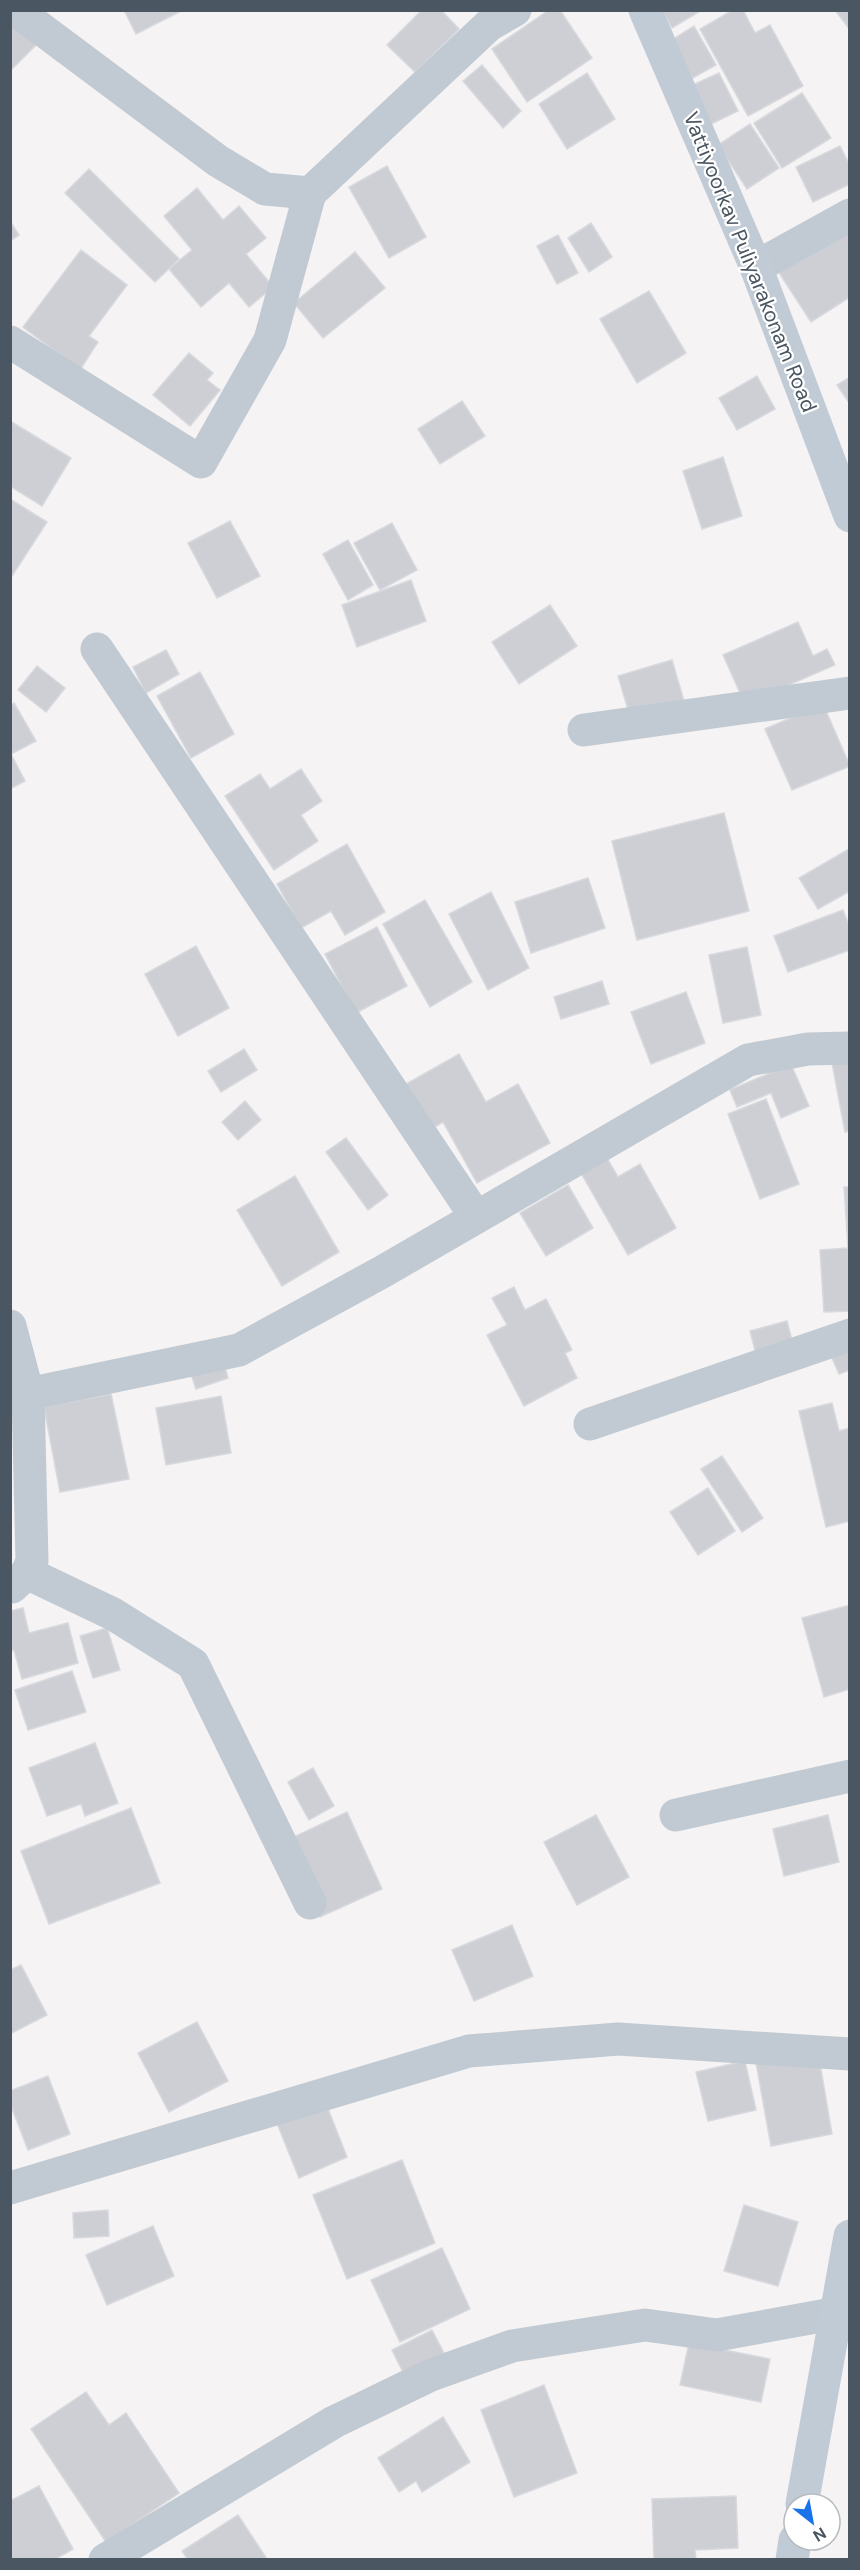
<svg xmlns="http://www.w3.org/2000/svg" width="860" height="2570" font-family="'DM Sans',sans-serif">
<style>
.building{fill:#cdcfd5;stroke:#d7d9de;stroke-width:1.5}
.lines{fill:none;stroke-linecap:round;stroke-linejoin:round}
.minor{stroke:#c1cad2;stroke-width:33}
.secondary{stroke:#c1cbd6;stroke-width:33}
.labels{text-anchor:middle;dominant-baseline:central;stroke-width:4.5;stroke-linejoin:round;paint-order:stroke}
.street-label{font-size:21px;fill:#4a5661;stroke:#fff}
</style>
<rect width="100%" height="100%" fill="#f5f3f3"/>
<g class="building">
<path d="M124,10H183L136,34Z"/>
<path d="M422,10H441L459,29L415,72L387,45Z"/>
<path d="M549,10H560L592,58L527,102L492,49Z"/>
<path d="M662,10H702L672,28Z"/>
<path d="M733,10H743L755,33L770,25L803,86L748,116L700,29Z"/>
<path d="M835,10H850V30Z"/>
<path d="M10,17L38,43L10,71Z"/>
<path d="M694,26L716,65L691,79L670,41Z"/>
<path d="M482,65L521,111L503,128L463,81Z"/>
<path d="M587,73L615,119L567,149L539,104Z"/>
<path d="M719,73L738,111L707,126L688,87Z"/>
<path d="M802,93L831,138L782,168L754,123Z"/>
<path d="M750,124L779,168L747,189L718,145Z"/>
<path d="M840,146L850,166V184L813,202L796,167Z"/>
<path d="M387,166L426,237L389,258L349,187Z"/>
<path d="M89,169L179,259L155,282L65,193Z"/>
<path d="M197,188L223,220L239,206L266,238L246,254L273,287L249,307L229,283L201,307L169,269L192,250L164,216Z"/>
<path d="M10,221L19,235L10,241Z"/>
<path d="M591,223L612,257L589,272L568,238Z"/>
<path d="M850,226V297L811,322L778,271Z"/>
<path d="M558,235L578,273L557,284L537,246Z"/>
<path d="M81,250L127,285L89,336L98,342L80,370L23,327Z"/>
<path d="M355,252L385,288L323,338L294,303Z"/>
<path d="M649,291L686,353L637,383L600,319Z"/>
<path d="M189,353L213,373L207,380L220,390L190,426L153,395Z"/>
<path d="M757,376L775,409L737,430L719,398Z"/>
<path d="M850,377V404L837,385Z"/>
<path d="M462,401L485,436L440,464L418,429Z"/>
<path d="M10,421L71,458L42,506L10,486Z"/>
<path d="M723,457L742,516L702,529L683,471Z"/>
<path d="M10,499L47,522L12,576L10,575Z"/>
<path d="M230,521L260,576L217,598L188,543Z"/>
<path d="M392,523L417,570L380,590L354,543Z"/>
<path d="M348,540L373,585L348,600L323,554Z"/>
<path d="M411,580L426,621L357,647L342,605Z"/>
<path d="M550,605L577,646L519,684L492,642Z"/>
<path d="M798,622L813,656L827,649L835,665L745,704L723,655Z"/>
<path d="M166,650L179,674L146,693L133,667Z"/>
<path d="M672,660L684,701L630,716L618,676Z"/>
<path d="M37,666L65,688L46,712L18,690Z"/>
<path d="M200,672L234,734L191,758L157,696Z"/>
<path d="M14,703L36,741L11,754L25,781L10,789V706Z"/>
<path d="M823,704L850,766L792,790L765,729Z"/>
<path d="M301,769L322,801L301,815L318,841L274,870L225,796L260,774L270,789Z"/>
<path d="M724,813L749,911L637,940L612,841Z"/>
<path d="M347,844L385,912L345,935L331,911L301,928L277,884Z"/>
<path d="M849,849L850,891L818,909L799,878Z"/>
<path d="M588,878L605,928L531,953L515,902Z"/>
<path d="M491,892L529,968L488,990L449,914Z"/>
<path d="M425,900L472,982L430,1007L383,924Z"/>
<path d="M843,910L850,928V950L788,972L774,936Z"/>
<path d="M377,927L407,986L356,1013L325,954Z"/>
<path d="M196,946L229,1008L178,1036L145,974Z"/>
<path d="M747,947L761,1015L723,1023L709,955Z"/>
<path d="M602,981L609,1004L561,1019L554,997Z"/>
<path d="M686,992L705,1043L651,1064L631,1012Z"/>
<path d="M244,1049L257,1070L221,1092L208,1071Z"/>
<path d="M459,1054L486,1102L518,1084L550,1143L477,1183L443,1122L424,1133L399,1088Z"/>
<path d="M850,1060V1131L845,1132L832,1063Z"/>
<path d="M791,1064L809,1106L781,1118L771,1093L737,1107L730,1090Z"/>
<path d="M766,1099L799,1184L760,1199L728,1114Z"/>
<path d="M245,1101L261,1120L238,1140L222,1122Z"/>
<path d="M346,1138L388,1195L368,1210L326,1152Z"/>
<path d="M603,1151L618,1177L640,1164L676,1228L628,1255L577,1166Z"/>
<path d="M295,1176L339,1252L282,1286L237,1210Z"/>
<path d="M568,1185L593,1228L546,1256L520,1213Z"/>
<path d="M844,1187H850V1311L824,1312L820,1250L848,1248Z"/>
<path d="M514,1287L525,1310L546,1299L572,1350L565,1353L577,1378L524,1406L487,1335L507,1325L492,1298Z"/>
<path d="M787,1321L793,1344L756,1354L750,1331Z"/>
<path d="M850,1351V1370L839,1374L832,1358Z"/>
<path d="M223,1360L228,1378L196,1389L190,1371Z"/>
<path d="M111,1394L129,1479L60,1492L44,1407Z"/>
<path d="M221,1396L231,1453L166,1465L156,1408Z"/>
<path d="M832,1403L839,1431L850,1428V1521L826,1527L799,1411Z"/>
<path d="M722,1456L763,1518L742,1532L701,1469Z"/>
<path d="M708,1488L735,1531L698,1555L670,1512Z"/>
<path d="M850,1605V1689L824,1697L802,1618Z"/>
<path d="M23,1608L29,1633L68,1623L78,1663L22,1679L14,1650L10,1651V1611Z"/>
<path d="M107,1628L120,1670L93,1678L80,1636Z"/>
<path d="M72,1671L86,1712L28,1730L15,1690Z"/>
<path d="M95,1743L118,1803L85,1816L81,1804L47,1816L29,1768Z"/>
<path d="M313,1768L334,1806L309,1820L288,1782Z"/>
<path d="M131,1808L160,1883L49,1924L21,1851Z"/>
<path d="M347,1812L382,1889L320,1917L285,1841Z"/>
<path d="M596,1815L629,1877L577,1905L544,1842Z"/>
<path d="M828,1815L839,1862L784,1876L773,1829Z"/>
<path d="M512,1925L533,1976L474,2001L452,1950Z"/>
<path d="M21,1965L47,2015L10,2034V1970Z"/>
<path d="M197,2022L228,2081L169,2112L138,2053Z"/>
<path d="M818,2052L832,2134L771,2146L756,2063Z"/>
<path d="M745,2061L756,2110L708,2121L696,2072Z"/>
<path d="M48,2076L70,2134L28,2150L10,2103V2091Z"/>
<path d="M325,2101L347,2157L299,2178L276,2121Z"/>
<path d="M402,2160L435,2243L347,2279L313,2195Z"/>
<path d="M744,2205L798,2222L778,2286L724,2271Z"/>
<path d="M108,2210L109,2236L74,2238L73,2213Z"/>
<path d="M153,2226L174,2276L107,2305L86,2255Z"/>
<path d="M442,2248L470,2309L400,2342L371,2280Z"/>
<path d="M432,2330L445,2355L405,2376L392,2350Z"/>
<path d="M689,2343L770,2359L761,2402L680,2385Z"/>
<path d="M544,2385L577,2473L514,2497L481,2410Z"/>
<path d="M86,2392L109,2425L126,2413L179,2493L106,2542L31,2429Z"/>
<path d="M443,2417L470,2462L422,2492L416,2481L399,2492L378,2458Z"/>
<path d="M39,2486L73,2549L54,2560H10V2501Z"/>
<path d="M736,2496L738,2548L695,2550L696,2560H654L652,2499Z"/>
<path d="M238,2515L267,2559L188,2560L182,2551Z"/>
</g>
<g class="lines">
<g class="minor">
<path d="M16,10L218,161L265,189L310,193"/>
<path d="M756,267L850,215"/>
<path d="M10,342L201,462L270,340L310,193L489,25L515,10"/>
<path d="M97,649L476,1217"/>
<path d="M584,730L850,693"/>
<path d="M10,1326L28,1394L239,1350L382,1272L748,1060L808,1049L850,1048"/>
<path d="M10,1398L28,1394L32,1561L27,1573L12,1587"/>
<path d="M590,1424L850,1335"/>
<path d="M27,1573L113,1614L193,1664L310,1903"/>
<path d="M676,1815L850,1776"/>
<path d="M10,2188L469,2051L618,2039L850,2054"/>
<path d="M105,2560L334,2422L431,2375L512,2346L645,2325L717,2335L838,2313"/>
</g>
<g class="secondary">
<path d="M645,10L756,267L850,516"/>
<path d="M802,2504L850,2236"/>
<path d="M792,2560L795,2540"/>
</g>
</g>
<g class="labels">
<g class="street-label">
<text transform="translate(750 262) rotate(68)">Vattiyoorkav Puliyarakonam Road</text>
</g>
</g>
<rect width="860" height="2570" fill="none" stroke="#4a5661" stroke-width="24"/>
<g transform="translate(812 2522) rotate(149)"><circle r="28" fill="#ffffff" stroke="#b7bbc0" stroke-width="1.5"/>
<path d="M0-4.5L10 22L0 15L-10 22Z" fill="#1a73e8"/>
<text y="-9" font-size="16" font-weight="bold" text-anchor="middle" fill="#4a5661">N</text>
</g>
</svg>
